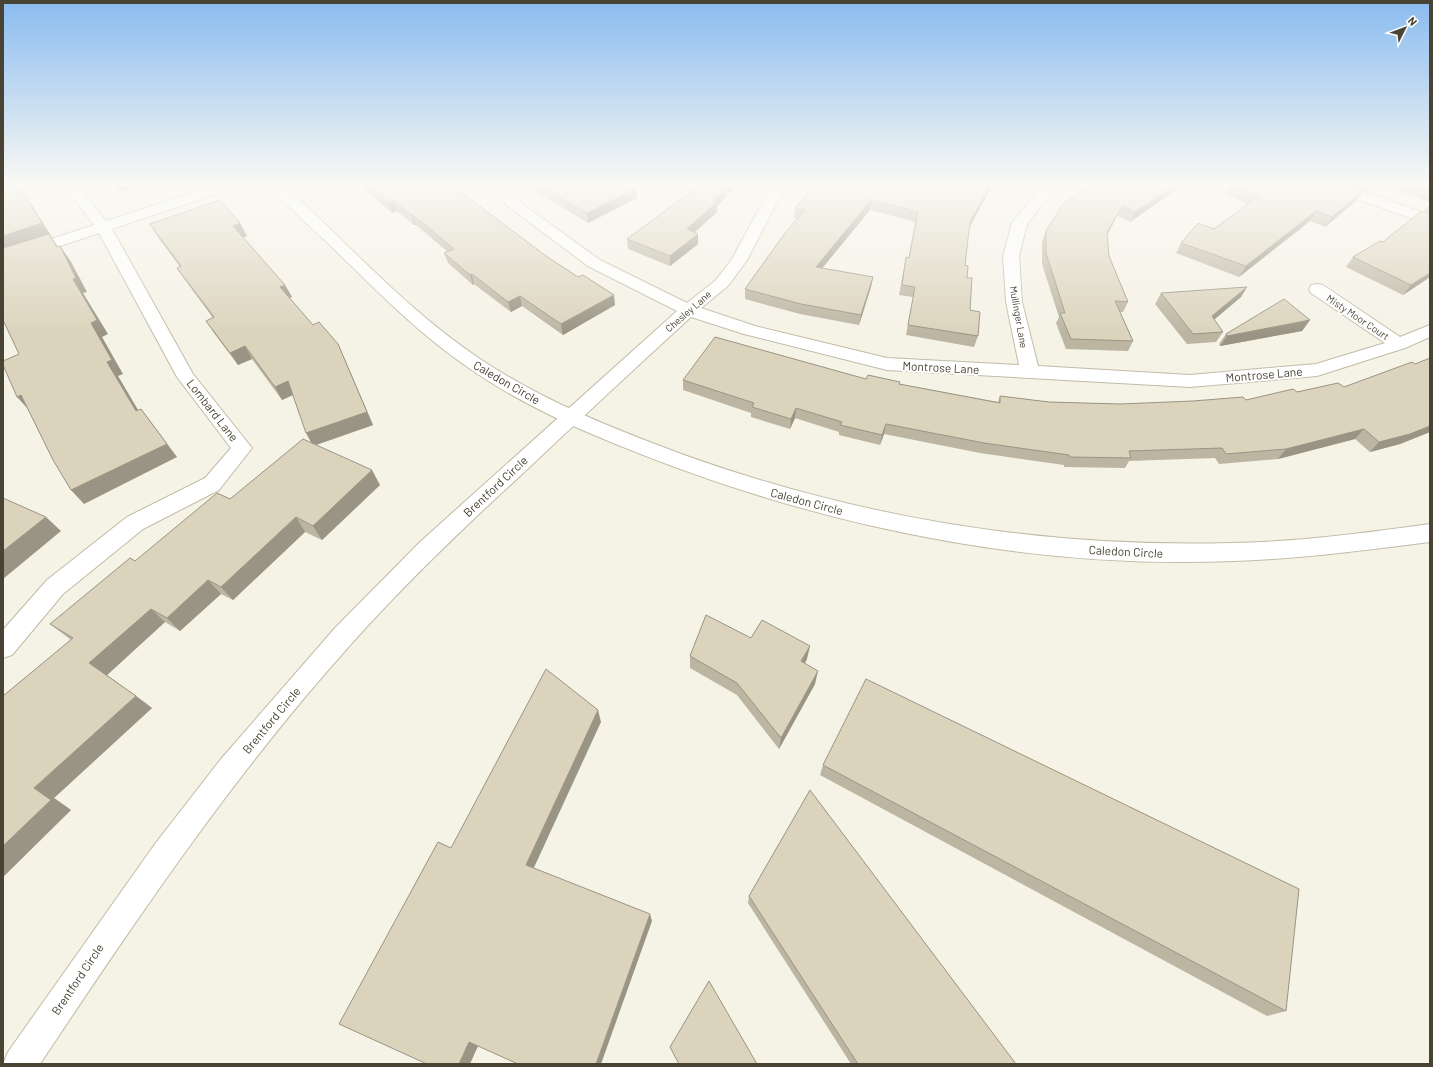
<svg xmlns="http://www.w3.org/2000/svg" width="1433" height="1067" font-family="Barlow,sans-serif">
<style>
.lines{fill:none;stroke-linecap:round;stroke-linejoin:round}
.minor-casing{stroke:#c1bca7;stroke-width:2}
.tertiary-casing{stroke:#c1bca7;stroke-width:2}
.minor{fill:#fff;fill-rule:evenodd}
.tertiary{fill:#fff;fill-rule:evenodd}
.wall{fill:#bcb5a2}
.shaded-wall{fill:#999484}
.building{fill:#dbd3bc;stroke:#999484}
.labels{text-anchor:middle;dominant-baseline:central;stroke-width:4;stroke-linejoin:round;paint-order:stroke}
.far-street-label{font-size:10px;fill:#484334;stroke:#fff}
.street-label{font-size:12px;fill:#484334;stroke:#fff}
</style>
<rect width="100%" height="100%" fill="#f5f2e6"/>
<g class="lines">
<g class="minor-casing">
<g id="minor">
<path d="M63,185H77L106,221L216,185H236L234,188L112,229L193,374L252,448L219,490L143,529L63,594L12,655L3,658V630L47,580L127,517L205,478L231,448L177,377L99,233L3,265V255L94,225Z"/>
<path d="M480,185H496L600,260L687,303L716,280L732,259L772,185H786L747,260L728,286L701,308L755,326L887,358L1019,365L1006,302L1003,256L1012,223L1038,191L1049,185H1066L1064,188L1048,197L1027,224L1019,256L1022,302L1038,366L1190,375L1316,364L1385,343L1311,293L1309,289L1311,285L1317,284L1323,285L1400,337L1430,325V337L1405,348L1317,376L1190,387L887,370L744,334L691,317C633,370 576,423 519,477C461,530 405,584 352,643C235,773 137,918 40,1064H3L8,1052L155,844L221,759L335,628L420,542L677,311L588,266Z"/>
<path d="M1324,185H1344L1430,215V225L1326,188Z"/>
</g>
</g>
<g class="tertiary-casing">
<path id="tertiary" d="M269,185H284C348,244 408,311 480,359C543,401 614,429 684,455C860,518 1044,548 1231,543C1298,542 1364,533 1430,524V542C1365,550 1300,559 1233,561C1043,569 850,532 672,466C600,439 528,410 466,366C418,333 378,292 337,252C315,230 289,209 269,185Z"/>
</g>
<use href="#minor" class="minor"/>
<use href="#tertiary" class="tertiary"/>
</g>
<g class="wall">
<path d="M360,185H452L474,202L546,256L615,305L563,335L522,306L511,312L474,284L473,285L448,263L444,253L448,252L416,225H414L397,211L392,213Z"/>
<path d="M530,185H628L636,189L637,198L588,223L535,191L534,187Z"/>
<path d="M700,185H737L717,206V212L695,232L698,244L670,266L628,249L627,239Z"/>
<path d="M809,185H994L992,186L969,228L965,265L967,278L970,310L978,336L974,347L906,335L913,297L899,295L906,257H909L915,222L870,210L822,268L873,277L871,287L859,325L800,314L745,299V289L797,218H794L795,208L810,189L809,188Z"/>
<path d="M1183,185L1130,222L1117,216L1107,235L1109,256L1128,302L1123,312H1120L1133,341L1128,351L1066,349L1056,323L1059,317L1042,264V241L1046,231Z"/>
<path d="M1230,185L1357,200L1325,227L1310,221L1239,277L1176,253L1181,243L1214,229L1248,204L1224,194Z"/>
<path d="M1347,185H1376L1367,192Z"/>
<path d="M1379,185H1430V202Z"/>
<path d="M1430,204V277L1403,295L1346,267L1353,257L1383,242L1428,213L1424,211Z"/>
<path d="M150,224L247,236L243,237L285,285L292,297L290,298L313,325L338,344L373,425L316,445L380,485L322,540L305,532L233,600L221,594L180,631L165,622L107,675L136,696L152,708L54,798L71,810L3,877V696L71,640L50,624L135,561L230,499L312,443L293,395L282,400L252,359L238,365L214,333L206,321L213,318L185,280L177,268L180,267L157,236Z"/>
<path d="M1247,287L1241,297L1214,320L1223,332L1216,342L1187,344L1155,304L1161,293Z"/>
<path d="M1310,320L1302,331L1220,346L1219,344L1226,334Z"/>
<path d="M1430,358V432L1400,444L1370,452L1355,439L1278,459L1219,464L1215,458L1129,461L1125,468L1064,467V465L980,453L884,434L880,445L839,435V432L795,418L790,429L751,417V413L683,390V380L866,379L899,384L998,402L1000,396L1049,402L1120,404L1246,400L1297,392L1344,387L1415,364Z"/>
<path d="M751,638L807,659L805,663L815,684L779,749L737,695L690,668V656Z"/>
<path d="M823,765L1286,1011L1267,1016L820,775Z"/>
<path d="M749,896L1016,1064H851L748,903Z"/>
</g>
<g class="shaded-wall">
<path d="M18,185H19L52,237H51L59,248L3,253V236Z"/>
<path d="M115,185H142L120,192Z"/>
<path d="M728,185H737L717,206V212L687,239V229Z"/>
<path d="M990,185H994L992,186L967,232L970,222Z"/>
<path d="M1174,185H1183L1130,222L1135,212Z"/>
<path d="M1372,185H1376L1367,192Z"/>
<path d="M636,189L637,198L588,223L587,213Z"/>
<path d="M1363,191L1357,200L1325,227L1332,217Z"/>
<path d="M871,200L870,210L815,277L816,267Z"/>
<path d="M394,201L397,211L392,213L388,203Z"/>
<path d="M1122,206L1117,216L1103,243L1107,233Z"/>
<path d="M1316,211L1310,221L1239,277L1246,266Z"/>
<path d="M411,215H413L416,225H414Z"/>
<path d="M240,223L247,236L240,238L233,226Z"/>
<path d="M698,234V244L670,266V256Z"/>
<path d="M60,246L70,260L87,292L83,293L108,334L102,337L123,374L118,376L147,425L136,411L107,362Z"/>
<path d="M1430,273V277L1403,295L1411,285Z"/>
<path d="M472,274L474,284L473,285L470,275Z"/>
<path d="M873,277L871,287L859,325L861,315Z"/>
<path d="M285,285L292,297L286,299L280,287Z"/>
<path d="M1247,287L1241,297L1205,327L1212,316Z"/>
<path d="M614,295L615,305L563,335L561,324Z"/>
<path d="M520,296L522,306L511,312L508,302Z"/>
<path d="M1310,320L1302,331L1220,346L1227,336Z"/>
<path d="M338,344L373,425L313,446L306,433Z"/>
<path d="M245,346L252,359L238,365L230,353Z"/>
<path d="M288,381L295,394L282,400L275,387Z"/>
<path d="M21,395L30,411L17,397Z"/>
<path d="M796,408L795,418L790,429L791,419Z"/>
<path d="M141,409L177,457L84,504L71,490Z"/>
<path d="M886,424L884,434L880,445L882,435Z"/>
<path d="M1430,426V432L1400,444L1370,452L1379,442Z"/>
<path d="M1364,429L1355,439L1278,459L1286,449Z"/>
<path d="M372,470L380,485L322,540L313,526Z"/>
<path d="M46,517L61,531L3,579V551Z"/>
<path d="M296,517L305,532L233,600L221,587Z"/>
<path d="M208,580L221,594L180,631L167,618Z"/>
<path d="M151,609L165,622L106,676L89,663Z"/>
<path d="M810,646L807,659L799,673L801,661Z"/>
<path d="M818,671L815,684L779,749L781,738Z"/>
<path d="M136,696L152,708L54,798L71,810L3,877V846L34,788Z"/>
<path d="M598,710L601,722L531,874L526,865Z"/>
<path d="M650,914L652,921L601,1064H596Z"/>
<path d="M469,1042L478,1046L470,1064H459Z"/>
</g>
<g class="building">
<path d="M3,185H18L42,223L3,236Z"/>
<path d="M367,185H452L474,202L546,256L578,277L583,275L614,295L561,324L520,296L508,302L472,274L470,275L444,253L454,249L413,215H411L394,201L388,203Z"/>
<path d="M538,185H628L636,189L587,213Z"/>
<path d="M700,185H728L713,201L717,202L687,229L698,234L670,256L627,239Z"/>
<path d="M814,185H990L970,222L965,265L968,266L967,278H972L970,310L980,312L978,336L908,325L915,287L902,285L906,257L909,258L918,212L871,200L816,267L873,277L861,315L801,304L745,289L785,233L805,210L795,208Z"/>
<path d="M1091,185H1174L1135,212L1122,206L1107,233L1109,256L1128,302L1115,301L1133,341L1071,339L1060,313H1065L1046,253V231L1063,204Z"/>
<path d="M1230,185H1346L1363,191L1332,217L1316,211L1246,266L1181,243L1198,223L1214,229L1259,196Z"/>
<path d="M1415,185H1430V190Z"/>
<path d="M220,200L240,223L233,226L285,285L280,287L313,325L319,322L338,344L367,412L306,433L288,381L275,387L245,346L230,353L206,321L214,317L177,268L181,266L150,224Z"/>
<path d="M1421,211L1430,214V273L1411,285L1353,257L1380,241L1383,242Z"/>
<path d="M49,234L57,247L60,246L76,278L73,279L97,320L91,323L112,360L107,362L136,411L141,409L167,444L71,490L53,460L21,395L17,397L3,365V361L19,354L3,320V248Z"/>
<path d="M1247,287L1212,316L1223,332L1193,334L1161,293Z"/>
<path d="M1284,299L1310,320L1227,336L1226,334Z"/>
<path d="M715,337L866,379L868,375L900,382L899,384L1000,403V396L1049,402L1120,404L1193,401L1243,397L1246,400L1293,389L1297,392L1338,383L1344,387L1412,362L1415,364L1430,358V426L1410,434L1379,442L1364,429L1286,449L1226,454L1222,448L1129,451L1131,458L1070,457L1069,455L984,443L886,424L882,435L840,425L842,422L796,408L791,419L752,407L754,403L683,380Z"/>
<path d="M303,439L372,470L313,526L296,517L221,587L208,580L167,618L151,609L89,663L136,696L34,788L51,800L3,846V696L73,638L50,624L130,558L135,561L217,493L230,499Z"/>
<path d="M3,498L46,517L3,551Z"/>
<path d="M706,615L751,638L762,620L810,646L801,661L818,671L781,738L737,683L690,656Z"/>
<path d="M546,669L598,710L526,865L650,914L596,1064H518L469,1042L459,1064H427L339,1024L438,842L451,848Z"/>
<path d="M866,679L1299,889L1286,1011L823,765Z"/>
<path d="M810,790L1016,1064H858L749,896Z"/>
<path d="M709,981L757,1064H679L670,1047Z"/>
</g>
<linearGradient id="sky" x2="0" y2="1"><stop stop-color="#89bbef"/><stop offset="0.55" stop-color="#faf9f4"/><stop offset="1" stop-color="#faf9f4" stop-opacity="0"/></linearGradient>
<rect width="1433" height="334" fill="url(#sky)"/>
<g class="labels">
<g class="far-street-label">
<text transform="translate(688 311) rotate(-41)">Chesley Lane</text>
<text transform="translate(1019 317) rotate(80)">Mullinger Lane</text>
<text transform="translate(1358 317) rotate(34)">Misty Moor Court</text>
</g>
<g class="street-label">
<text transform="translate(941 367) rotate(3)">Montrose Lane</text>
<text transform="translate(1264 374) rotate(-5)">Montrose Lane</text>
<text transform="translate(507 382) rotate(30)">Caledon Circle</text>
<text transform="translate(213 410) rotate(52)">Lombard Lane</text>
<text transform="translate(495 486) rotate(-43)">Brentford Circle</text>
<text transform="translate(807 501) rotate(15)">Caledon Circle</text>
<text transform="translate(1126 551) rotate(3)">Caledon Circle</text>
<text transform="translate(271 720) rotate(-50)">Brentford Circle</text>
<text transform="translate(77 979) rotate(-56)">Brentford Circle</text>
</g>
</g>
<rect width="1433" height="1067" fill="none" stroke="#484334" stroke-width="8"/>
<g transform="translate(1405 28) rotate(48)" stroke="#ffffff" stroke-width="3" paint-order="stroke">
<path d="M0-3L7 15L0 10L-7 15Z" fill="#484334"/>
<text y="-6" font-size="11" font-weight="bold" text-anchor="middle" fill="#484334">N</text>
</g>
</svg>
